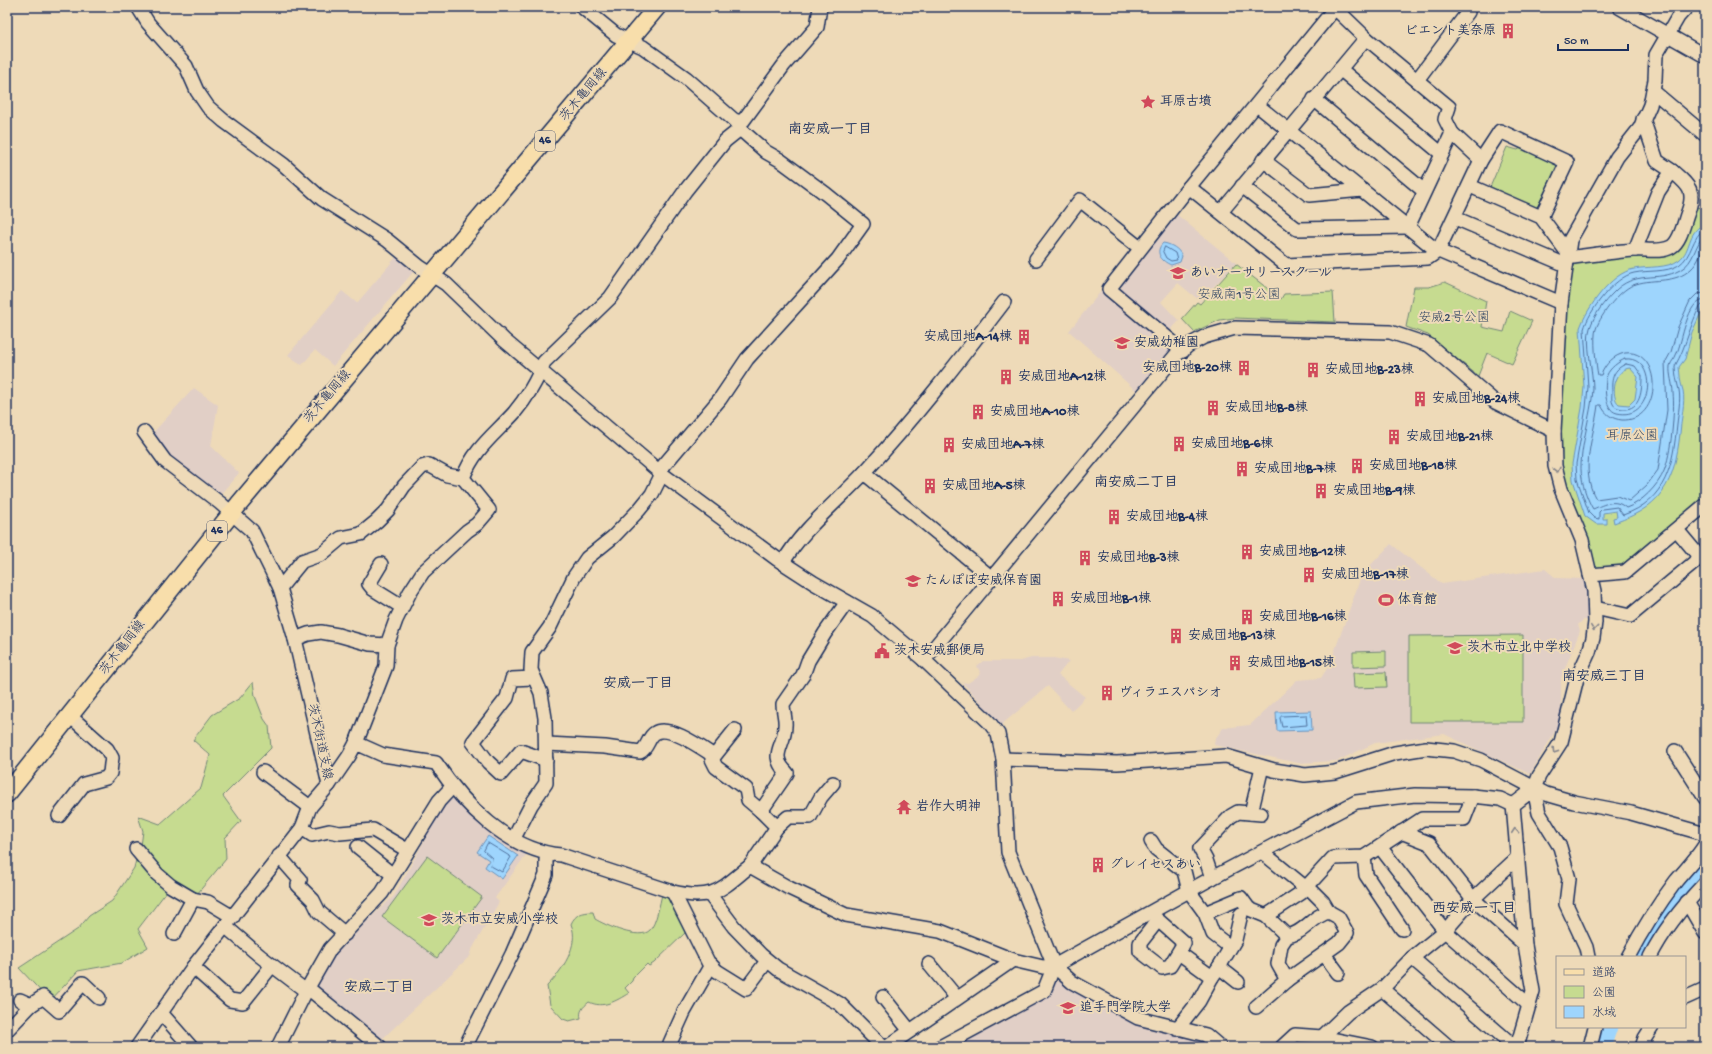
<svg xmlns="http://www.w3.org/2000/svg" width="1712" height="1054" font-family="'Gochi Hand','Klee One',sans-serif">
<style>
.built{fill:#e1cfc6}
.green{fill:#c6db90;stroke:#708577}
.water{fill:#9ed5fd;stroke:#6a93bd;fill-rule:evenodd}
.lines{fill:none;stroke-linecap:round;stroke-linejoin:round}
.shore{stroke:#4f719e;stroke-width:1}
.river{stroke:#9ed5fd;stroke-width:17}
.minor-casing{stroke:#1b2f5e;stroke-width:16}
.major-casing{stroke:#1b2f5e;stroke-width:20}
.minor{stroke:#eedab8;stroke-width:13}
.major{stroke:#f8deab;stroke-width:17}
.oneway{stroke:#84848b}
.labels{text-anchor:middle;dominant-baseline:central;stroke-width:4;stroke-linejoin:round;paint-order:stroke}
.shield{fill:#eedab8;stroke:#5a6279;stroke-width:1}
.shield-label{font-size:12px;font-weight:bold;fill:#1b2f5e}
.poi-label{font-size:13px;font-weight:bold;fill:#1b2f5e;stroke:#eedab8;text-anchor:start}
.street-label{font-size:13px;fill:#1b2f5e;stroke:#eedab8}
.park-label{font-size:13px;fill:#354966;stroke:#eedab8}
.neighbourhood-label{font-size:14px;font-weight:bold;fill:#1b2f5e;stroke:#eedab8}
</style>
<rect width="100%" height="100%" fill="#eedab8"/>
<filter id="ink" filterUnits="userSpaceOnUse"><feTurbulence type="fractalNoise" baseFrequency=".025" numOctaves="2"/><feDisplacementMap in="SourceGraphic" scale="8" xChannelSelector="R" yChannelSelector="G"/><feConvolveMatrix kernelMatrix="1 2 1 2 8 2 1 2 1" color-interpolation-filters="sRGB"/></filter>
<g filter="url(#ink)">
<g class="built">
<path d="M1176,214L1236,263L1200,301L1178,283L1161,302L1179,321L1167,334L1122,291L1121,284Z"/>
<path d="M397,256L414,271L333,366L315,350L302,365L288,355L342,291L357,303Z"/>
<path d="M1102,290L1176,355L1142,396L1069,331Z"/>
<path d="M194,388L218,405L211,446L239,473L218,497L167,460L150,436Z"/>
<path d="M1391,544L1442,584L1545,569L1556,578L1586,579L1590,620H1583L1578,625L1580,631L1561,678V721L1530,774L1444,734L1375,743L1337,761L1298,763L1214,745L1215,739L1223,728L1250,725L1297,680L1321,678L1330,664L1362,574Z"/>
<path d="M1031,658H1054L1069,661L1058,675L1085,697L1071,711L1048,686L1001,725L962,682L968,683L981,674L977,666L983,661H1021Z"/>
<path d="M453,794L528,852L495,898L499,902L470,953L471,955L379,1042L316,987V984L333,957L370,918L394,896L444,805Z"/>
<path d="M1062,980L1136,1022L1174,1035L1202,1041L1210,1047H952L1004,1022L1044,995L1054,983Z"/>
</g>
<g class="green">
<path d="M1523,146L1559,165L1535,211L1488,192L1507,147L1518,150Z"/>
<path d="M1693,207L1705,208V496L1675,526L1627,567L1597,568L1593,567L1560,472L1558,452L1570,274L1578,259L1664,252Z"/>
<path d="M1236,264L1281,299L1284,294L1333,292L1335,322L1234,318L1220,320L1194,332L1182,319L1197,302L1200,304Z"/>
<path d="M1445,282L1486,301L1482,327L1504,332L1510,311L1532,321L1512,364L1487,353L1478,376L1428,335L1406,327L1414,287H1429Z"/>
<path d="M1523,635V722H1409V636Z"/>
<path d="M1386,651V666L1353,667V652Z"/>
<path d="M1386,672L1387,687L1354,688L1353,673Z"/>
<path d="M253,682L255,696L264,719L269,726L271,748L223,796L241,821L225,838L226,859L197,894L173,884L141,846L143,831L138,816L160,824L201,788L210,755L193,740L212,715L240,698Z"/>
<path d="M137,856L170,887L138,929L148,947L122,963L78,971L50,1001L19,968L78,929L89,916L112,901L134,868Z"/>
<path d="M427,856L482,897L437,958L382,917Z"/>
<path d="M662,894L670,897L687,931L654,963L649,966L647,964L633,978L632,981L625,988L629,993C616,1001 603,1009 589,1002C583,1007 579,1011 581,1018L569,1021L563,1019L550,1005L547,986C562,971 580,945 571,924C575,914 583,912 593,912L595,919C605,925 640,941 650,930C656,924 660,903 662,894Z"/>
</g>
<g class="water">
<path d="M1705,223V304L1692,332L1685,359L1679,367C1680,374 1680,381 1682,387C1686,397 1682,414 1681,424C1676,475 1668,505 1614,523L1613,518L1617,517L1616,511L1603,513V519H1607V524H1596L1585,516L1573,480L1572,464L1582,408L1584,387L1580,328C1587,308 1611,273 1634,269C1649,266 1667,269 1679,260C1692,250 1686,233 1705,223ZM1630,368L1638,377L1635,399L1629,405L1619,404C1610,397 1614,369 1630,368Z"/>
<path d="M1163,243C1171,244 1179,249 1182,256L1180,262L1171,265C1161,261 1154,252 1163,243Z"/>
<path d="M1311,711L1312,730L1277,731L1276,712Z"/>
<path d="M488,836L518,856L502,879L485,867L489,860L477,852Z"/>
</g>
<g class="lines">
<g class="shore">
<path d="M1705,228C1691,238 1693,255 1679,265C1666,273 1648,270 1634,273C1614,277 1589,311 1584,329L1588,387L1586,408L1576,464L1577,479L1589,513L1594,518L1599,519V512L1602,509L1617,507L1623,515C1667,500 1673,464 1677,424C1678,414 1681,400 1679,390C1677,382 1675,374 1675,366C1686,347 1690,325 1700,306L1705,304"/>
<path d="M1705,234C1694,245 1695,262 1680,270C1657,283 1635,269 1613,293C1604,302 1594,315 1590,328C1585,341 1593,373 1593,388C1592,414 1577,455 1582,478C1583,487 1588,501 1593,509C1605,504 1615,498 1626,508C1641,503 1658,486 1664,471C1671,455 1675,411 1673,393C1673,384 1669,375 1670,366C1671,361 1675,359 1676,355C1683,342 1686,300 1705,299"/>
<path d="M1705,242C1701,252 1699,262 1691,269C1675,284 1655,278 1636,284C1621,288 1601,314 1596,329C1593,337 1596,366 1598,375H1601C1605,364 1614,355 1625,353C1662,348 1664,422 1622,420C1612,419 1605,414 1601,405H1598C1594,437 1579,469 1596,499L1617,496L1629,501L1647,485L1658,470L1667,410L1665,363L1671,352L1678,327L1690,301L1697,294L1705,293"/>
<path d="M1165,247L1175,253L1177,260L1171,261L1166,258L1163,252Z"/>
<path d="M1625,359C1658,355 1655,422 1617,413C1604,410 1604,386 1607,375C1610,368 1618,362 1625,359Z"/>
<path d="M1626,364L1635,366L1642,376C1642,390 1641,410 1623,409C1619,408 1615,408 1613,404C1611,401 1612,395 1612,392C1611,379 1613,369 1626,364Z"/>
<path d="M1282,716L1306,715L1307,725L1282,727L1280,718Z"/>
<path d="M488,843L511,857L502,872L491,866L492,858L484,851Z"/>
</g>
<g class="river">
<path d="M1637,957L1651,930L1663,911L1705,866"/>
<path d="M1602,1047L1609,1027"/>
</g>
<g class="minor-casing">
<g id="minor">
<path d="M138,7L148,23L186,66L197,91L208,107L224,121L284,165L322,199L387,240L420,267L446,284L504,340L662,474L777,559L814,583L872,616L924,660L989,722L998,734L1003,759L1008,852L1054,966L1072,982L1138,1018L1206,1035L1220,1047"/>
<path d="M582,7L616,35L643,47L686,78L735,121L740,129L766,152L780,160L826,194L863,224L838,259L747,359L720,399L659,471"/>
<path d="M1334,7L1366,38L1449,107L1445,119L1452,133L1481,160"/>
<path d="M1619,7L1705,56"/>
<path d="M1340,69L1442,154"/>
<path d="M1417,80L1468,12"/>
<path d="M1653,91L1704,134L1705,132"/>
<path d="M1314,99L1424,191"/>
<path d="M1257,105L1436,250L1561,303"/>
<path d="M735,121H743L784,65L817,27L820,7"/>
<path d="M1263,160L1309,195L1362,190"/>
<path d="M1242,186L1297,229L1408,227L1452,133"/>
<path d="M1470,186L1541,217L1567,252"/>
<path d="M1189,187L1286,265L1428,258L1438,251L1481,160L1500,131L1567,162L1541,217"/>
<path d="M1221,212L1366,38"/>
<path d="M1455,218L1566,265"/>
<path d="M1635,250L1658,192L1672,171L1657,161L1643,119"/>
<path d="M1567,258C1589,255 1612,252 1634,250C1645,249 1660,253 1671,247C1681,241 1684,222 1688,212C1696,190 1688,185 1672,171"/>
<path d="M1036,259L1080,200L1140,248"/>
<path d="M1183,351L1109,289L1189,187L1335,8"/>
<path d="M864,473L992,578"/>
<path d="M783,563C801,530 838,501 864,473C914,419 959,361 1004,302"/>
<path d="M381,564L369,584L373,589L402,607"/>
<path d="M1590,575L1625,572L1705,505"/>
<path d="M280,588L302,561L322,554L341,538L361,534L377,521L388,510L404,486L422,467L429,465L447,475L463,478"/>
<path d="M1595,608L1630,616L1695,562L1698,555L1677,530"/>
<path d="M295,639L308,634L321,632L338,635L370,644L387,645"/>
<path d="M924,660L1176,355L1189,345L1204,337L1235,328L1390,332L1429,345L1495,402L1554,431"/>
<path d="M533,678L512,679L507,698L473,742L488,762L501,774L521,751L546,760"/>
<path d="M735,730L712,759L716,767L746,789L748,800L761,811"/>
<path d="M356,743L386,666L387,645L396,620L410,592L423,572L467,531L477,524L489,510L463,478C474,449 494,435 514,413C526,399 538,379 544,362L610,298L685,191L725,141L740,129"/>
<path d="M547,744L605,747L640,752C648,748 648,737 655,733C669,724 703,749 714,756"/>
<path d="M1675,751L1705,798"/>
<path d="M1003,759L1117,763L1226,756L1274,770L1305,775L1335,772L1395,753L1426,748L1454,751L1481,760L1546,794L1574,802L1631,813L1705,834"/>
<path d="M263,772L310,807"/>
<path d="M329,785L349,756L356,743L383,755L436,763C463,804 509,851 561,855L673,892C714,901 720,890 750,866L789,888L846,915L940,931L1013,960L1043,967L1054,966L1212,878L1356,802L1415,795L1473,796L1500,799L1513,805"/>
<path d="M1513,805L1525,945L1533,991L1517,1047"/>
<path d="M1513,805L1534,789"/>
<path d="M1251,813L1262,767"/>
<path d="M59,816L84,784L106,778L110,773L111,764L112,758L107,749L70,716"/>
<path d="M777,827L788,817H810L821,797L833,783"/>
<path d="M302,828L312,835L329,831L340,833L373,830L407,850"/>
<path d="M1401,832L1429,843L1473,899L1525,945"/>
<path d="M514,838L531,805L546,783L545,718L541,693L531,670L532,652L550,627L574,577L587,558L613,537L639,510L652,494L662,474"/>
<path d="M1151,841L1156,849L1184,871L1189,891L1205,913L1213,934L1230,947"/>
<path d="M358,847L393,875"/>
<path d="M1380,847L1445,931L1529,1005"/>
<path d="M136,849L157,874L171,886L193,899L208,902L233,917"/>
<path d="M1262,852L1306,888"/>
<path d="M279,856L300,880L298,885L313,900L319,912L345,934"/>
<path d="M1364,857L1366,875L1402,929"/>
<path d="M750,866L777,827L761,811L787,773C768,754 785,747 785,726C786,719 783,711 783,704L803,675L808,661L825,633L847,602"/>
<path d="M1212,878L1206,860L1200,849L1231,816L1238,812L1261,814"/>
<path d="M1307,886L1323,902L1329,912"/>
<path d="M673,892L708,962L717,971L746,989L767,961"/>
<path d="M710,895L734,927L761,955L778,969L840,1004L883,1047"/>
<path d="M1687,902L1705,933"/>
<path d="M1205,913L1241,898L1249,909L1266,916L1287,936L1281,945L1278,964L1287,980"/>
<path d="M1266,916L1301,893L1333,858L1364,857L1422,819H1464L1473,796"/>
<path d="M1158,920L1184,943L1170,966L1162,968L1140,951V943Z"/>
<path d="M225,926L260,956L306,991"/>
<path d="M174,934L193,899"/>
<path d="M1179,953L1212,977"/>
<path d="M1324,954L1338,973"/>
<path d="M1588,957L1586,947L1566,904L1569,879L1560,847L1539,813L1534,789L1539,776L1561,742L1577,678L1589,652L1593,638L1595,622L1594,591L1582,540L1561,489L1555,466L1554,431L1561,303L1570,240L1617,157L1640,128L1650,105L1655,80L1656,55L1678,17L1687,7"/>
<path d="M1628,957C1642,930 1658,905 1676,881C1686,869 1697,858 1705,845"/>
<path d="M1650,957C1664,929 1683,906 1705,883"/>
<path d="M1412,958L1515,1047"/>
<path d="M929,964L957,998"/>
<path d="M193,967L230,1000L243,1002L270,968"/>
<path d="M1219,967L1238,982"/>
<path d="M308,988L380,1047"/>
<path d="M1382,989L1449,1047"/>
<path d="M883,997L910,1031"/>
<path d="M1685,998L1705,989"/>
<path d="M20,1000L31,1005"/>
<path d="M1256,1007L1287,980L1339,943L1347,933L1338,917L1329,912C1313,915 1304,934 1287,936"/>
<path d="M162,1014L191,1047"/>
<path d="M1177,1029L1199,1001L1212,977L1219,967L1235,940L1241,914"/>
<path d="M7,1030L31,1005L43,997L59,1011L83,983L99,998"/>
<path d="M1322,1037L1348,1012L1382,989L1412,958L1445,931L1473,899L1517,858"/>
<path d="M137,1047L193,967L302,828L310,807L329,785L295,639L280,588L252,531L220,503L165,461L144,432"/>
<path d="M278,1047L306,991L330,949L382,893L439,801L452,787"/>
<path d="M465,1047L512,954L537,896L546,875V860L549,854"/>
<path d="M670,1047V1043L684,1012L711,965"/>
<path d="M887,1047L1013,960"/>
<path d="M940,1047L1044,991L1054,966"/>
<path d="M1282,1047L1295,1035L1322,1037L1372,1047"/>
<path d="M1590,1047L1595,1027"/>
<path d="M1642,1047L1645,1038L1652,1027"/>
</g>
</g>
<g class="major-casing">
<path id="major" d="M7,794L239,504L657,7"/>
</g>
<use href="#minor" class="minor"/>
<use href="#major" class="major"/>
</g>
<defs><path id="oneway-chevron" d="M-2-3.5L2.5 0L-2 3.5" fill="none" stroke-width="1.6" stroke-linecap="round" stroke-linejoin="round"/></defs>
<g class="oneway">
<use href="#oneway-chevron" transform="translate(1557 470) rotate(78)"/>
<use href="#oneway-chevron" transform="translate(1594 628) rotate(96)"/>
<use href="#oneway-chevron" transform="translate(1555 751) rotate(123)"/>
<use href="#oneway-chevron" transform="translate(1515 831) rotate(-95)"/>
</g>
</g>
<defs>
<g id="building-bare" transform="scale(1.2)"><path d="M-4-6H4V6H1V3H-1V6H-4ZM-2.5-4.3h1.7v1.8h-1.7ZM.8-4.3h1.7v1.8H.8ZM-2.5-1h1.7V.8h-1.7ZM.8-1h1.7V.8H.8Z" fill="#d1495b" stroke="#eedab8" stroke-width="2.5" paint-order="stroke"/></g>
<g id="sight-bare" transform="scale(1.2)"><path d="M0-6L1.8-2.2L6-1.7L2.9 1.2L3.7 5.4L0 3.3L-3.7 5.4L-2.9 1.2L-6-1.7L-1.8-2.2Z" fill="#d1495b" stroke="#eedab8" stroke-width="2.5" paint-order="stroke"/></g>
<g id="school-bare" transform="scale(1.2)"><path d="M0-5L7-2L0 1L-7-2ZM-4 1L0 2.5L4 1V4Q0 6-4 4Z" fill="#d1495b" stroke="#eedab8" stroke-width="2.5" paint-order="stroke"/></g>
<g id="stadium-bare" transform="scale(1.2)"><path d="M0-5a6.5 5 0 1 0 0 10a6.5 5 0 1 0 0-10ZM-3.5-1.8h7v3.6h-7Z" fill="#d1495b" stroke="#eedab8" stroke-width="2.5" paint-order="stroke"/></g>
<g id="civic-bare" transform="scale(1.2)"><path d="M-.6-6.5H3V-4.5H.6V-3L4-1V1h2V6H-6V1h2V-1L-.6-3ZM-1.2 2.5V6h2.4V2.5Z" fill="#d1495b" stroke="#eedab8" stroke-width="2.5" paint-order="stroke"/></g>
<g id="temple-bare" transform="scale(1.2)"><path d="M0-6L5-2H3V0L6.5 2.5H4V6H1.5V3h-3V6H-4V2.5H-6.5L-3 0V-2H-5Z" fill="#d1495b" stroke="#eedab8" stroke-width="2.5" paint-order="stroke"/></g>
<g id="university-bare" transform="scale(1.2)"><path d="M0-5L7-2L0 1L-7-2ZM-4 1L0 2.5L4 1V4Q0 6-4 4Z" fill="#d1495b" stroke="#eedab8" stroke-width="2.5" paint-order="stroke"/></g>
</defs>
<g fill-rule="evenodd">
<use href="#building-bare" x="1508" y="31"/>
<use href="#sight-bare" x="1148" y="102"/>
<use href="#school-bare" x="1178" y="273"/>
<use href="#building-bare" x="1024" y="337"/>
<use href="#school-bare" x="1122" y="343"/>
<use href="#building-bare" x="1244" y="368"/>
<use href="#building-bare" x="1313" y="370"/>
<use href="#building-bare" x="1006" y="377"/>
<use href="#building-bare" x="1420" y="399"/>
<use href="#building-bare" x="1213" y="408"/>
<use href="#building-bare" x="978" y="412"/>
<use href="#building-bare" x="1394" y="437"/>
<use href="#building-bare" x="1179" y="444"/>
<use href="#building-bare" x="949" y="445"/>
<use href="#building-bare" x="1357" y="466"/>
<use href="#building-bare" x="1242" y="469"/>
<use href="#building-bare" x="930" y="486"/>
<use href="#building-bare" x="1321" y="491"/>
<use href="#building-bare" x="1114" y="517"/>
<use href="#building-bare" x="1247" y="552"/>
<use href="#building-bare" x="1085" y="558"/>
<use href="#building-bare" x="1309" y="575"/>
<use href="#school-bare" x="913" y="581"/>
<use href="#building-bare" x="1058" y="599"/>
<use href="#stadium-bare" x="1386" y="600"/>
<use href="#building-bare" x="1247" y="617"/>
<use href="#building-bare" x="1176" y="636"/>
<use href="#school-bare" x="1455" y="648"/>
<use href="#civic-bare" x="882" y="651"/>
<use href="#building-bare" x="1235" y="663"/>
<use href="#building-bare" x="1107" y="693"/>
<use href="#temple-bare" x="904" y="807"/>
<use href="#building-bare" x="1098" y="865"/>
<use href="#school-bare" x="429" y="920"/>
<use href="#university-bare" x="1068" y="1008"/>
</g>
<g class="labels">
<g class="shield">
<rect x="535" y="131" width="20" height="20" rx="3"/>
<rect x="207" y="521" width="20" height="20" rx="3"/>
</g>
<g class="shield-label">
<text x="545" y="141">46</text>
<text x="217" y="531">46</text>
</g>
<g class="poi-label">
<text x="1496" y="31" text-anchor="end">ビエント美奈原</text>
<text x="1160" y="102">耳原古墳</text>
<text x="1190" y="273">あいナーサリースクール</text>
<text x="1012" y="337" text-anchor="end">安威団地A-14棟</text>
<text x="1134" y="343">安威幼稚園</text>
<text x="1232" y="368" text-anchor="end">安威団地B-20棟</text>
<text x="1325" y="370">安威団地B-23棟</text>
<text x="1018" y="377">安威団地A-12棟</text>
<text x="1432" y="399">安威団地B-24棟</text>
<text x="1225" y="408">安威団地B-8棟</text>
<text x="990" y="412">安威団地A-10棟</text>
<text x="1406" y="437">安威団地B-21棟</text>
<text x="1191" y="444">安威団地B-6棟</text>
<text x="961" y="445">安威団地A-7棟</text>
<text x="1369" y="466">安威団地B-18棟</text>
<text x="1254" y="469">安威団地B-7棟</text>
<text x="942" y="486">安威団地A-5棟</text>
<text x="1333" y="491">安威団地B-9棟</text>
<text x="1126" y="517">安威団地B-4棟</text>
<text x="1259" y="552">安威団地B-12棟</text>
<text x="1097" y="558">安威団地B-3棟</text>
<text x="1321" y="575">安威団地B-17棟</text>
<text x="925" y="581">たんぽぽ安威保育園</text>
<text x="1070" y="599">安威団地B-1棟</text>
<text x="1398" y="600">体育館</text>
<text x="1259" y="617">安威団地B-16棟</text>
<text x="1188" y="636">安威団地B-13棟</text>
<text x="1467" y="648">茨木市立北中学校</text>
<text x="894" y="651">茨木安威郵便局</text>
<text x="1247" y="663">安威団地B-15棟</text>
<text x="1119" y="693">ヴィラエスパシオ</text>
<text x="916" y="807">岩作大明神</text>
<text x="1110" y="865">グレイセスあい</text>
<text x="441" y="920">茨木市立安威小学校</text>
<text x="1080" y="1008">追手門学院大学</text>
</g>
<g class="street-label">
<text transform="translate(584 95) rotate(-50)">茨木亀岡線</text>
<text transform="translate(328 397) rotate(-50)">茨木亀岡線</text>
<text transform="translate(123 648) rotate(-52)">茨木亀岡線</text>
<text transform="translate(319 742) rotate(78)">茨木街道支線</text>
</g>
<g class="park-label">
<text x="1239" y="295">安威南1号公園</text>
<text x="1454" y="318">安威2号公園</text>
<text x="1632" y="436">耳原公園</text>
</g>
<g class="neighbourhood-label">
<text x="830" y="130">南安威一丁目</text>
<text x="1136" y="483">南安威二丁目</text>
<text x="1604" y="677">南安威三丁目</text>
<text x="638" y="684">安威一丁目</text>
<text x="1474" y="909">西安威一丁目</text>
<text x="379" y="988">安威二丁目</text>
</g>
</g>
<rect width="1712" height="1054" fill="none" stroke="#eedab8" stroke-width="24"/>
<rect x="12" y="12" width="1688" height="1030" fill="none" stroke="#1b2f5e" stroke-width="1.5" filter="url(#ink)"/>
<rect x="1556" y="956" width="130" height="72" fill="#eedab8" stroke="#9a9694"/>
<rect x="1564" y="969" width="20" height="6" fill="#f8deab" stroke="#9a9694"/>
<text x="1592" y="976" font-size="12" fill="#1b2f5e">道路</text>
<rect x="1564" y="986" width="20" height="12" fill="#c6db90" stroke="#9a9694"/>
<text x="1592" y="996" font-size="12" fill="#1b2f5e">公園</text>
<rect x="1564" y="1006" width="20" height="12" fill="#9ed5fd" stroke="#9a9694"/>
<text x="1592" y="1016" font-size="12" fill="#1b2f5e">水域</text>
<path d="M1558 44v6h70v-6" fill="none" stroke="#1b2f5e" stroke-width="2"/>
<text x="1564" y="44" font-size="12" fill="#1b2f5e" stroke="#eedab8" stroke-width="3" paint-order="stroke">50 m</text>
</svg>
